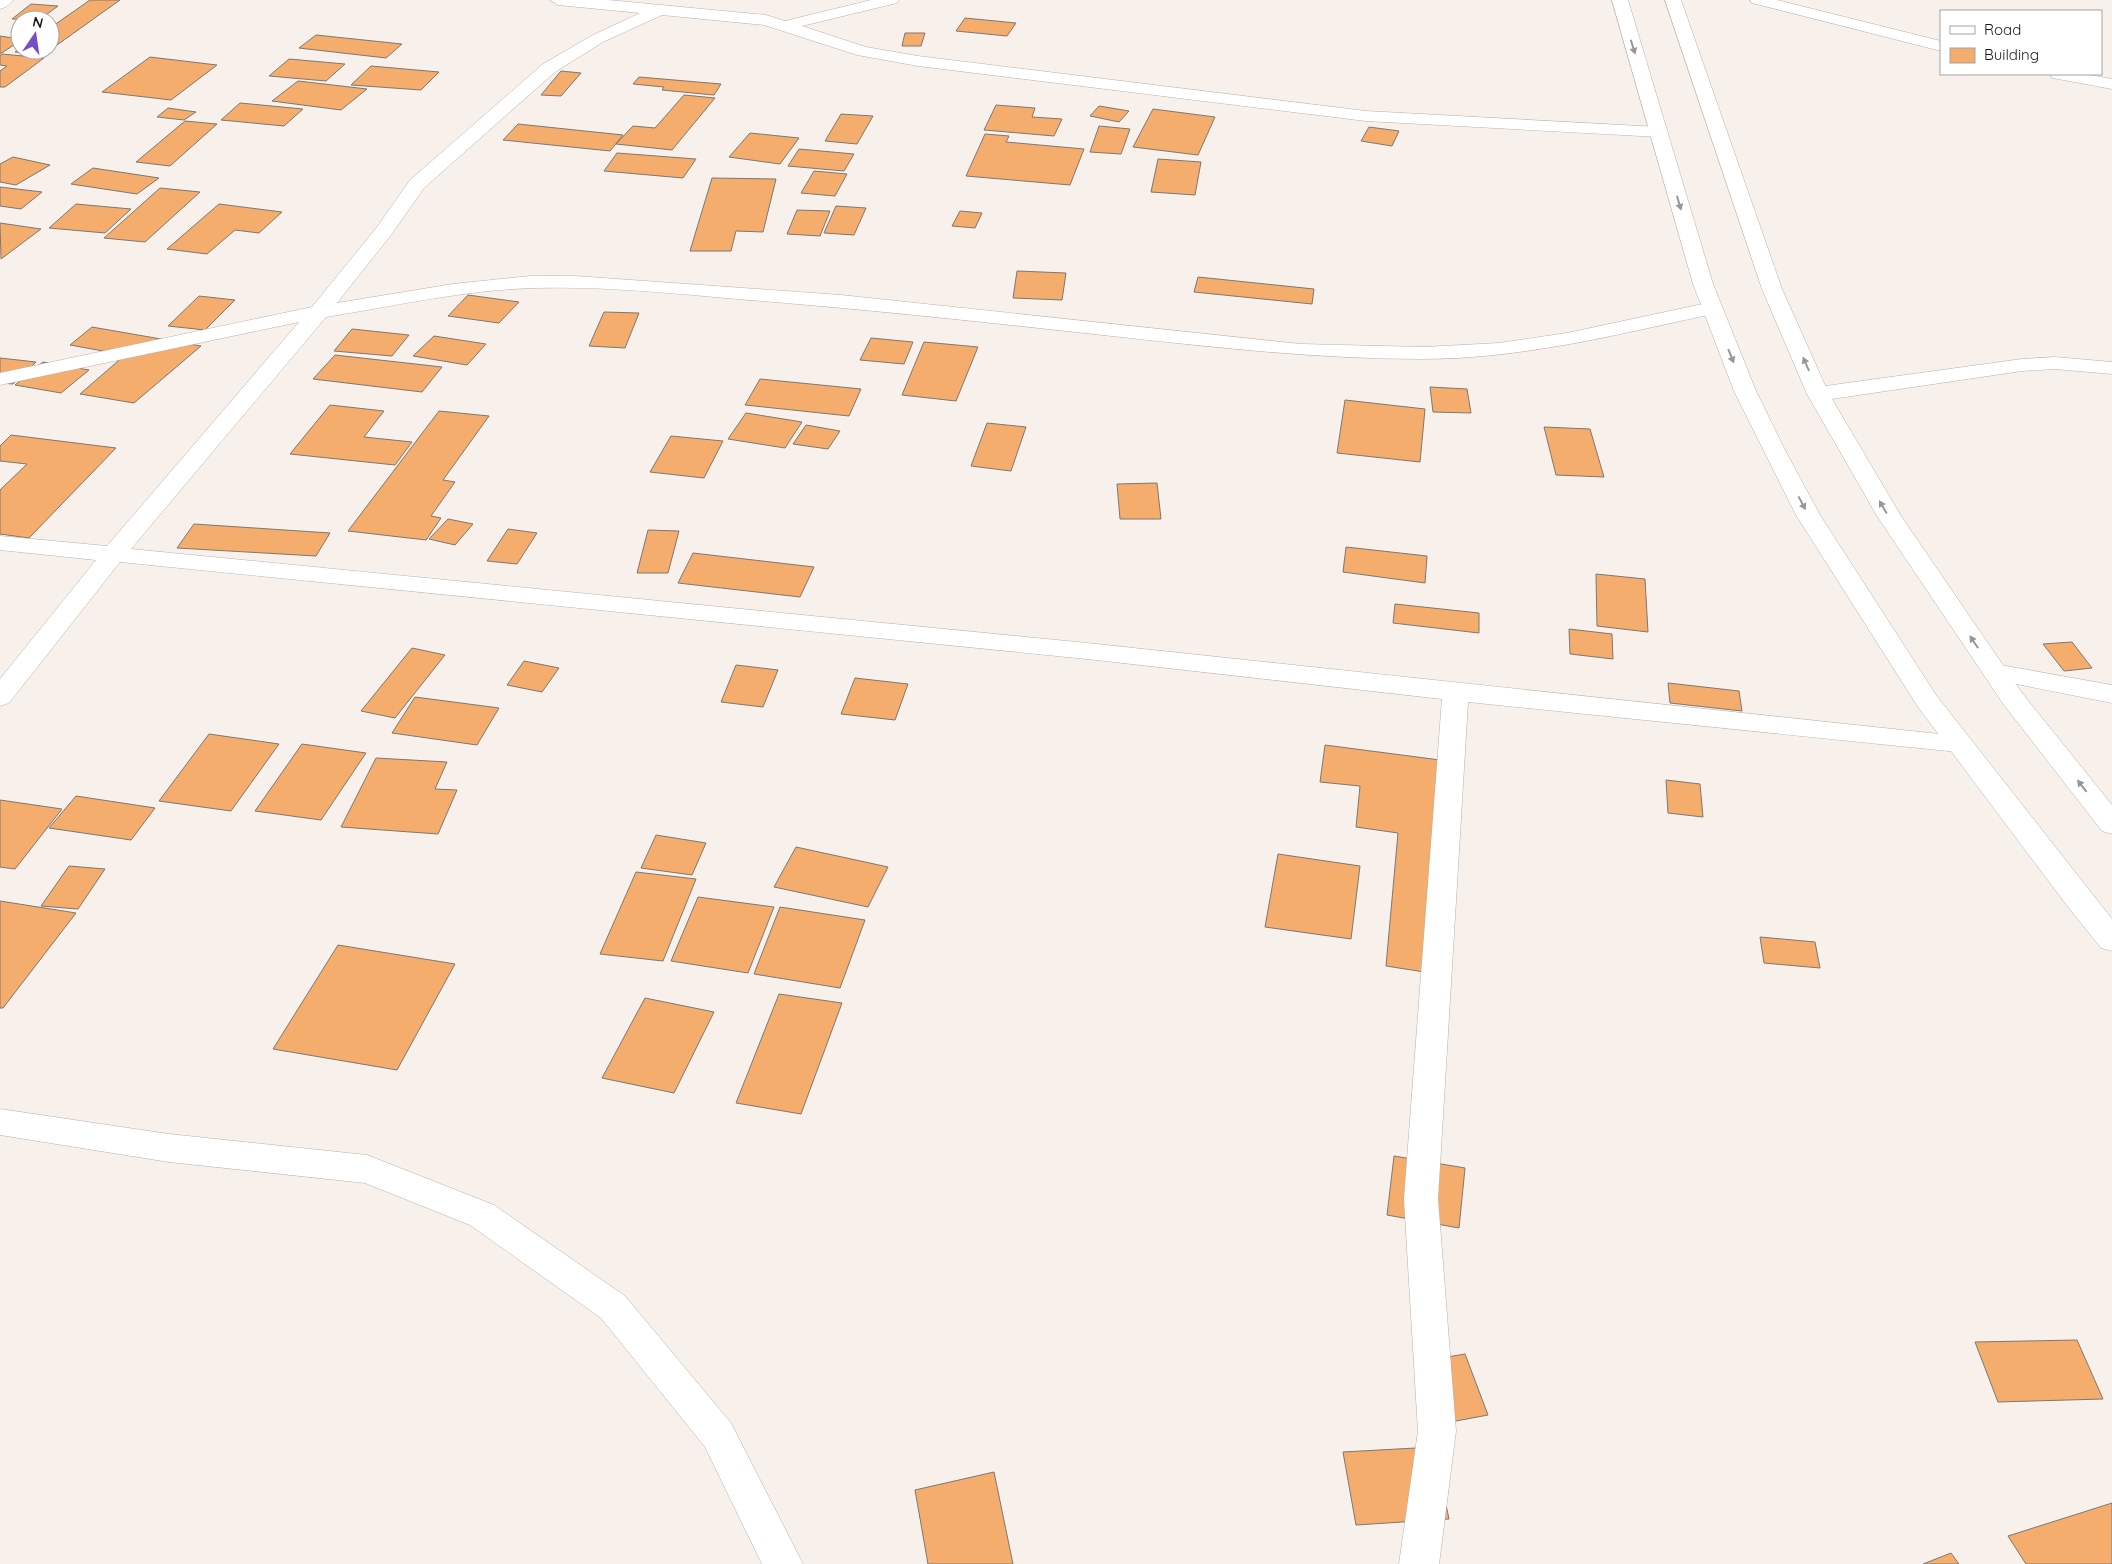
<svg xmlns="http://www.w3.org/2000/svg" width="2112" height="1564" font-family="Quicksand,sans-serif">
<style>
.building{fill:#f4ad6c;stroke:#7e7772}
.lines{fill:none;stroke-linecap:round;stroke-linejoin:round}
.minor-casing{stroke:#b7b1ab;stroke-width:1}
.major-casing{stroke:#b7b1ab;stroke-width:1}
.minor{fill:#fff;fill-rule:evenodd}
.major{fill:#fff;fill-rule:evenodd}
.oneway{fill:#989796}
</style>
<rect width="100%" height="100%" fill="#f8f0ea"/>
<g class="building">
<path d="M90,0H120L43,55L15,52L20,49L50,50V28Z"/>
<path d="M31,4L58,6L39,20L12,19Z"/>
<path d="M965,18L1016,23L1007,36L956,31Z"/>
<path d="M905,33H925L921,46H902Z"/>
<path d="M316,35L402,44L386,58L299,48Z"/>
<path d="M0,36L20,39V41L0,54Z"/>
<path d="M2,54L44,58L5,87H0V71L7,66L0,65V56Z"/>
<path d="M150,57L217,65L171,100L102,92Z"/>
<path d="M289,59L345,64L326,81L269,76Z"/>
<path d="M371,66L439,72L421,90L351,85Z"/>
<path d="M561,71L581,73L561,96L541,95Z"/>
<path d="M639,77L721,84L714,95L662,90L664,87L633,84Z"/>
<path d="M298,81L367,89L341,110L272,101Z"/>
<path d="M684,95L715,98L672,150L616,144L633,126L655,128Z"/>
<path d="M240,103L303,109L284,126L221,120Z"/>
<path d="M996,105L1035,108L1032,117L1062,119L1054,136L984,130Z"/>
<path d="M1099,106L1129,111L1119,122L1090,116Z"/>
<path d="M168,108L196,112L184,120L157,117Z"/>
<path d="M1153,109L1215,117L1198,155L1133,147Z"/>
<path d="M841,114L873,116L857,144L825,141Z"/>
<path d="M185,121L217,124L170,166L136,162Z"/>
<path d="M518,124L623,135L610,151L503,140Z"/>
<path d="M1099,126L1130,129L1121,154L1090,152Z"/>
<path d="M1369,127L1399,131L1392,146L1361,141Z"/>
<path d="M750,133L799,138L780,164L729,157Z"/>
<path d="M985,134L1009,136L1006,142L1084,149L1070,185L966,176Z"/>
<path d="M799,149L854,154L844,171L788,166Z"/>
<path d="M617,153L696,159L683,178L604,171Z"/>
<path d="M13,157L50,165L16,185L0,182V164Z"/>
<path d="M1158,159L1201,162L1195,195L1151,192Z"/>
<path d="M93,168L159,178L137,194L71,184Z"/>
<path d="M814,171L847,174L835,196L801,193Z"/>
<path d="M712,178L776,179L763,232L736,231L731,251H690Z"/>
<path d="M0,187L42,192L21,209L0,206Z"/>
<path d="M160,188L200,192L145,242L104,238Z"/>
<path d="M76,204L131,209L105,233L49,228Z"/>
<path d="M219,204L282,212L259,233L235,230L207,254L167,249Z"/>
<path d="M836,206L866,208L854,235L824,233Z"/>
<path d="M797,210L830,211L820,236L787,234Z"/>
<path d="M960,211L982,213L975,228L952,226Z"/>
<path d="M0,223L41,229L1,259Z"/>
<path d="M1017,271L1066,273L1062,300L1013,298Z"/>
<path d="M1198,277L1314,289L1312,304L1194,292Z"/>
<path d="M468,295L519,302L499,323L448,316Z"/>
<path d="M199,296L235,300L205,330L168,326Z"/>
<path d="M604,312L639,313L625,348L589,346Z"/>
<path d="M92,327L201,346L134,403L80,394L125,355L70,345Z"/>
<path d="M352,329L409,335L392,356L334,351Z"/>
<path d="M434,336L486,344L467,365L413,356Z"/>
<path d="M871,338L913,342L904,364L860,360Z"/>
<path d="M924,342L978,347L956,401L902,395Z"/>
<path d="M335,355L442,367L422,392L313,379Z"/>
<path d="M0,358L36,362L13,384L0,383Z"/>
<path d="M43,362L89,370L61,393L15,385Z"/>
<path d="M760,379L861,389L849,416L745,405Z"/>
<path d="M1430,387L1467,389L1471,413L1433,412Z"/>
<path d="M1345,400L1425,409L1420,462L1337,453Z"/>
<path d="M330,405L384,411L364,437L412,442L395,465L290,454Z"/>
<path d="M439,411L489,416L443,480L455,482L431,516L441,518L426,540L348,531Z"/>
<path d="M746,413L802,422L785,448L728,439Z"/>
<path d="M987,423L1026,427L1011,471L971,466Z"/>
<path d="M806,425L840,431L828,449L793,444Z"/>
<path d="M1544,427L1590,429L1604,477L1556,475Z"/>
<path d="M11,435L116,448L29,538L0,534V490L27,464L0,461V446Z"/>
<path d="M671,436L723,441L704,478L650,472Z"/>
<path d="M1157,483L1161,519H1120L1117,484Z"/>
<path d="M448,519L473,524L455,545L429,539Z"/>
<path d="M194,524L330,533L316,556L177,548Z"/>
<path d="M508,529L537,533L517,564L487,561Z"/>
<path d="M648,530L679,531L668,573H637Z"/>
<path d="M1346,547L1427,556L1425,583L1343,572Z"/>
<path d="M693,553L814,567L800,597L678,583Z"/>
<path d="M1596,574L1645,579L1648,632L1597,626Z"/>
<path d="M1395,604L1479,613V633L1393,623Z"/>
<path d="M1569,629L1612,634L1613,659L1570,654Z"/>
<path d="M2072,642L2092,668L2064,671L2043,644Z"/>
<path d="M412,648L445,655L395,718L361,711Z"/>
<path d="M524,661L559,668L542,692L507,685Z"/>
<path d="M736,665L778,670L763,707L721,702Z"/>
<path d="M855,678L908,684L895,720L841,714Z"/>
<path d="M1668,683L1739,691L1742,711L1670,703Z"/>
<path d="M415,697L499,708L477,745L392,733Z"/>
<path d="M209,734L279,744L231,811L159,801Z"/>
<path d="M302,744L366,753L321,820L255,811Z"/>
<path d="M1325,745L1463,763L1450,976L1386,966L1398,833L1356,827L1360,786L1320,782Z"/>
<path d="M376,758L447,762L435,789L457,790L438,834L341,827Z"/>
<path d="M1666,780L1700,784L1703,817L1668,813Z"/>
<path d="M76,796L155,808L131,840L49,828Z"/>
<path d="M0,800L62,809L15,869L0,867Z"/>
<path d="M656,835L706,843L692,875L641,868Z"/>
<path d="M796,847L888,867L868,907L774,887Z"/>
<path d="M1278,854L1360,866L1351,939L1265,927Z"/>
<path d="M69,866L105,869L78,909L41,906Z"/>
<path d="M636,872L696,879L663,961L600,954Z"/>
<path d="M698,897L774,907L748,973L671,961Z"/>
<path d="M0,901L76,913L3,1008H0Z"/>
<path d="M780,907L865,920L840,988L754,974Z"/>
<path d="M1760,937L1815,942L1820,968L1764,963Z"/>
<path d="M338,945L455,964L397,1070L273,1049Z"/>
<path d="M779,994L842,1003L801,1114L736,1103Z"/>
<path d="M645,998L714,1012L674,1093L602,1078Z"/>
<path d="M1394,1156L1465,1168L1459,1228L1387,1215Z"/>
<path d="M2077,1340L2103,1399L1998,1402L1975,1342Z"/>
<path d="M1465,1354L1488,1415L1440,1424L1418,1362Z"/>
<path d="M1434,1447L1449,1519L1356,1525L1343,1452Z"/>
<path d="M994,1472L1013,1564H928L915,1490Z"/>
<path d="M2112,1503V1564H2026L2008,1536Z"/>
<path d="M1951,1553L1959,1564H1923Z"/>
</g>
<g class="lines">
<g class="minor-casing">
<g id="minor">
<path d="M0,0H14L6,7L0,9Z"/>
<path d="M550,0H608L766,15L785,21L871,0H899L897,3L802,26L866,47L918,56L1366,111L1659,127L1665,128L1668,132L1665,136L1659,137L1366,121L918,66L857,55L764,25L662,15L603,42L555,72L424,188L391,235L337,303L453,284L530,276H575L841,295L1301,344L1424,347L1499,343L1567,333L1712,302L1719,304L1722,308L1719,312L1712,314C1616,335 1520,359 1422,359C1321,359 1221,348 1121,337C993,323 865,309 737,299C670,293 602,286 534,288C464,290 394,306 326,317L131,549L1087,643L1968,737L1971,743L1968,749L1958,752L1468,702L1438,1199L1456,1431L1439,1564H1399L1418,1431L1404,1199L1442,699L1087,659L120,562L9,703L0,706V679L96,560L0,550V536L107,546L299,322L0,385V373L312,307L377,227L410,180L543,64L591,36L640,13L558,5Z"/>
<path d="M1750,0H1777L1941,41V51L1752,3Z"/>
<path d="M2050,74H2084L2112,79V89L2058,79L2052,78Z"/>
<path d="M2055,357L2112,362V374L2055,369L2022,371L1818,401L1810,399L1807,394L1810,389L1818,387L2022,359Z"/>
<path d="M1995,664L2112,685V703L1986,678L1982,672L1986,666Z"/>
<path d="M0,1109L169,1134L367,1155L494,1205L625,1296L731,1423L803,1564H762L705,1447L601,1318L470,1225L365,1183L169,1162L0,1135Z"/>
</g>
</g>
<g class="major-casing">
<g id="major">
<path d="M1612,0H1628L1713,284L1756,391L1786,452L1820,515L1936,695L2112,919V951L2101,948L2065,903L1918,707L1796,515L1734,391L1693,284Z"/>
<path d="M1665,0H1681L1782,289L1829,394L1901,516L2022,693L2112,805V834L2102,831L2004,705L1877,516L1807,394L1762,289Z"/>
</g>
</g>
<use href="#minor" class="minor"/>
<use href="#major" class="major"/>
</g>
<defs><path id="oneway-solid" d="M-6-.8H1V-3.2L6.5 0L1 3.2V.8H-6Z" transform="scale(1.25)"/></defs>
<g class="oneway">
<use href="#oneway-solid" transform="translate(1633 47) rotate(73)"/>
<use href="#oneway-solid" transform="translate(1679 203) rotate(74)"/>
<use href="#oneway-solid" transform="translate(1731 356) rotate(68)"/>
<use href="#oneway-solid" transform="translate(1806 364) rotate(-114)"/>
<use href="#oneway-solid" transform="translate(1802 503) rotate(62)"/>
<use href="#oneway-solid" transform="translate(1883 507) rotate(-120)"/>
<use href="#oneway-solid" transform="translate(1974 642) rotate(-124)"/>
<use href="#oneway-solid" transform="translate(2082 786) rotate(-128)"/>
</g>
<rect x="1940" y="10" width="162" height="65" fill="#ffffff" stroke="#a4a3a2"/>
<rect x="1950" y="26" width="25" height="8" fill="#ffffff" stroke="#a4a3a2"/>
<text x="1984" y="35" font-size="15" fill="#1b1816">Road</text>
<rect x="1950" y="48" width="25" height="15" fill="#f4ad6c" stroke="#a4a3a2"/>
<text x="1984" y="60" font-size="15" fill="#1b1816">Building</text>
<g transform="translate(35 35) rotate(13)"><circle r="24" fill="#ffffff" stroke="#a4a3a2"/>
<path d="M0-4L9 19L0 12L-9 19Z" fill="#734ec7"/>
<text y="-8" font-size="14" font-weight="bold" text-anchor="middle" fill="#1b1816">N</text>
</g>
</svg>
